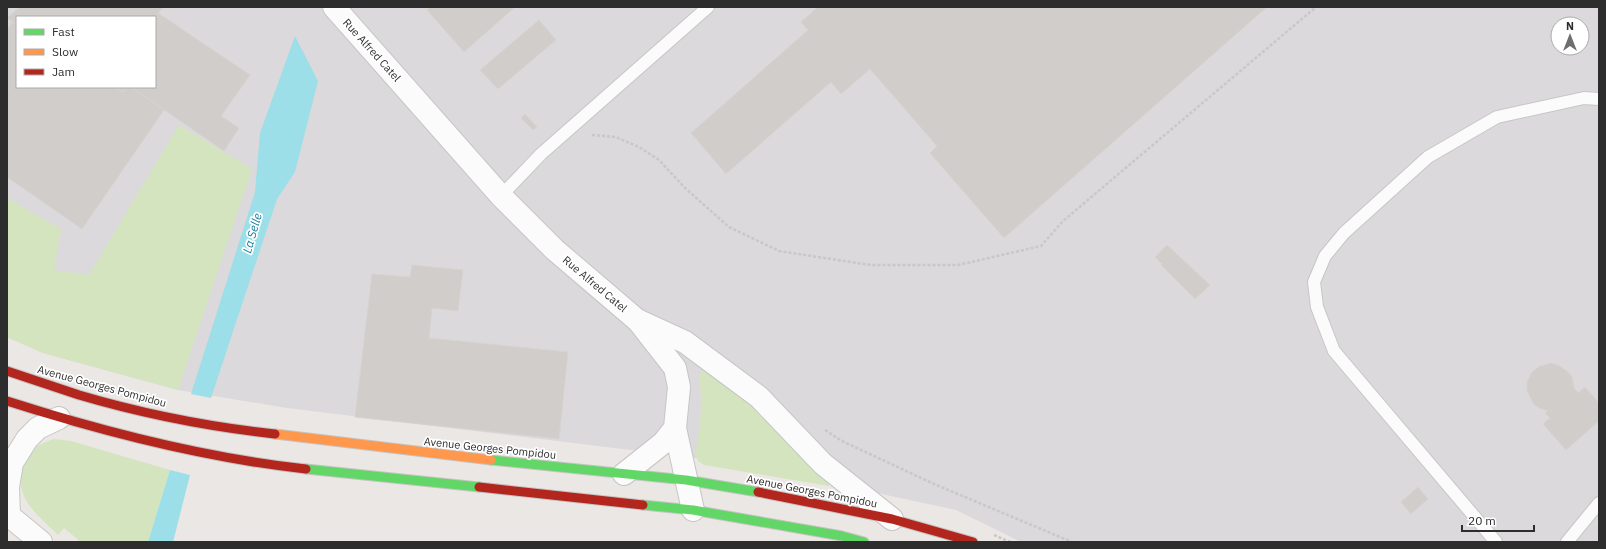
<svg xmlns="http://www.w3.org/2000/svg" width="1606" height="549" font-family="'IBM Plex Sans',sans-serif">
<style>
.industrial{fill:#dbd9db;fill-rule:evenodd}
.green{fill:#d3e4bf}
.water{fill:#9cdfe8}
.building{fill:#d0cdcb;stroke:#d6d3d0}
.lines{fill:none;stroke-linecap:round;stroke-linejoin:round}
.lane-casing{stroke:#c7c6c6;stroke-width:14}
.street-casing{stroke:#c7c6c6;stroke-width:24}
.fast-casing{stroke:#c6c4c3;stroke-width:11}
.slow-casing{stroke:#c6c4c3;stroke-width:11}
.jam-casing{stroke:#c6c4c3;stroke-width:11}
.path{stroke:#c8c8c8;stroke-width:2.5;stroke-dasharray:3 2;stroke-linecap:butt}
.lane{stroke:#fcfbfb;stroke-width:12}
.street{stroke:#fcfbfb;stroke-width:22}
.fast{stroke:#63d668;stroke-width:9}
.slow{stroke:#ff974d;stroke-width:9}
.jam{stroke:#b3261e;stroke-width:9}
.labels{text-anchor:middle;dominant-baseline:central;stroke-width:3.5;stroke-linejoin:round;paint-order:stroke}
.street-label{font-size:11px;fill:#2d2d2d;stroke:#fff}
.water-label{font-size:12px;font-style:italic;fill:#147e9b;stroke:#fff}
</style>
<rect width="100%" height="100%" fill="#ebe7e4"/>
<path class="industrial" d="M7,7H1599V542H1021L956,510L737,463L287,408L178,390L43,353L7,337ZM17,17H155V87H17ZM1558,24H1582V48H1558Z"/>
<g class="green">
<path d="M179,125L252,169L178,390L43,353L7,337V198L61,229L54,270L89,275Z"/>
<path d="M703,370L710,371L732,385L827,474L829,486L704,465L698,461L695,454C701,427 703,401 699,374Z"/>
<path d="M54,439L71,441L170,470L148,542H81L64,528L58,535C38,515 12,497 23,465C29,449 39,444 54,439Z"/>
</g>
<g class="water">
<path d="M295,36L318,81L295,172L277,199L211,398L191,394L255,192L260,133Z"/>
<path d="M170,470L190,475L173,542H148Z"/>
</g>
<g class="building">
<path d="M20,7H163L155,17H17V25L7,18Z"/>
<path d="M430,7H515L464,52L427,10Z"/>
<path d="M818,7H1267L1004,238L930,153L937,146L870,69L841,94L831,82L726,174L691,133L808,30L801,22Z"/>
<path d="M158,13L250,75L221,116L239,128L224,151L131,87H155V17Z"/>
<path d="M539,20L556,40L498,89L480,70Z"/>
<path d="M12,22L17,25V87H114L123,92L126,87H131L164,110L82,229L7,177V30Z"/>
<path d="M114,87H126L123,92Z"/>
<path d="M525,114L537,127L533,130L521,118Z"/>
<path d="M1167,245L1210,285L1195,299L1161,265L1162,264L1155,257Z"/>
<path d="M412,265L463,270L458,311L432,308L429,338L568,352L559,439L355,417L372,274L410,277Z"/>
<path d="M1551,363L1558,365L1567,371L1572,377L1574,388L1578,393L1585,387L1599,403V421L1566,450L1543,424L1550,418L1545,413L1548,411L1539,408L1533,403L1527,390V382L1532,372L1540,366Z"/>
<path d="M1418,487L1428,499L1411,514L1401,502Z"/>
</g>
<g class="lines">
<g class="lane-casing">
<g id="lane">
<path d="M501,196L541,154L708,7"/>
<path d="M1496,542L1334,351L1317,307L1314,282L1325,256L1344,233L1428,157L1497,117L1584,98L1599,99"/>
<path d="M1567,542L1599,503"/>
</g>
</g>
<g class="street-casing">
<g id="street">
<path d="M334,7L501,196L555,250L637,320L685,342L759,397L823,464L892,519"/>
<path d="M675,428L693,510"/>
<path d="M624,474L663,443L675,428L679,387L675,368L639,322"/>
<path d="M7,514L41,542"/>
<path d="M9,515L8,487L12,463L27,439L38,428L59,418"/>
</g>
</g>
<g class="fast-casing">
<g id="fast">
<path d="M491,460L686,480L758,492"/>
<path d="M306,469L479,487"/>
<path d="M643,505L693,510L842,536L864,542"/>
</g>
</g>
<g class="slow-casing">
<path id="slow" d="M275,434L491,460"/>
</g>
<g class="jam-casing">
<g id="jam">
<path d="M7,371C31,379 55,387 79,395C140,413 211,427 275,434"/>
<path d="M7,401C104,432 205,458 306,469"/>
<path d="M479,487L643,505"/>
<path d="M758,492L892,519L973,542"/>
</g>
</g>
<g class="path">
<path d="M592,135L616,137L639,147L659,160L685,188L729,227L779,251L871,265H958L1041,246L1063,221L1316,7"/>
<path d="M825,430L842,441L934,484L1072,542"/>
<path d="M994,535L1010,542"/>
</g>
<use href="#lane" class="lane"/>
<use href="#street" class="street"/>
<use href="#fast" class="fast"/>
<use href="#slow" class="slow"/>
<use href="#jam" class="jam"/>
</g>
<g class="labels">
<g class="street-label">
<text transform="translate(372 50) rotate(48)">Rue Alfred Catel</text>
<text transform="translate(595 284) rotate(40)">Rue Alfred Catel</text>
<text transform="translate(102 386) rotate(15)">Avenue Georges Pompidou</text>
<text transform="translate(490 448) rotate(6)">Avenue Georges Pompidou</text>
<text transform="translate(812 491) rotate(11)">Avenue Georges Pompidou</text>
</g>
<g class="water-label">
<text transform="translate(252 233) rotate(-74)">La Selle</text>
</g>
</g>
<rect width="1606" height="549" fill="none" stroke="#2d2d2d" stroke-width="16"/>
<rect x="16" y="16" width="140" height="72" fill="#ffffff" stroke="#ababab"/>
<rect x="24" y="29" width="20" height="6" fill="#63d668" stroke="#ababab"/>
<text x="52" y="36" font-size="12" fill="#2d2d2d">Fast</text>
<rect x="24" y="49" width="20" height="6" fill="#ff974d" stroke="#ababab"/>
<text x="52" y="56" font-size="12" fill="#2d2d2d">Slow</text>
<rect x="24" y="69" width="20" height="6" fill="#b3261e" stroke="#ababab"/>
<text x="52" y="76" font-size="12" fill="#2d2d2d">Jam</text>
<g transform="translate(1570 36)"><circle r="19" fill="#ffffff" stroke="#ababab"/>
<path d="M0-3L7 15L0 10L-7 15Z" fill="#706e6d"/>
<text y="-6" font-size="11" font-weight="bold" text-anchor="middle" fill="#2d2d2d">N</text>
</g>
<path d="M1462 525v6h72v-6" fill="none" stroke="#2d2d2d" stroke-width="2"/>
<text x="1468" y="525" font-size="12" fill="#2d2d2d" stroke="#ffffff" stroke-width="3" paint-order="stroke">20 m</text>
</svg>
